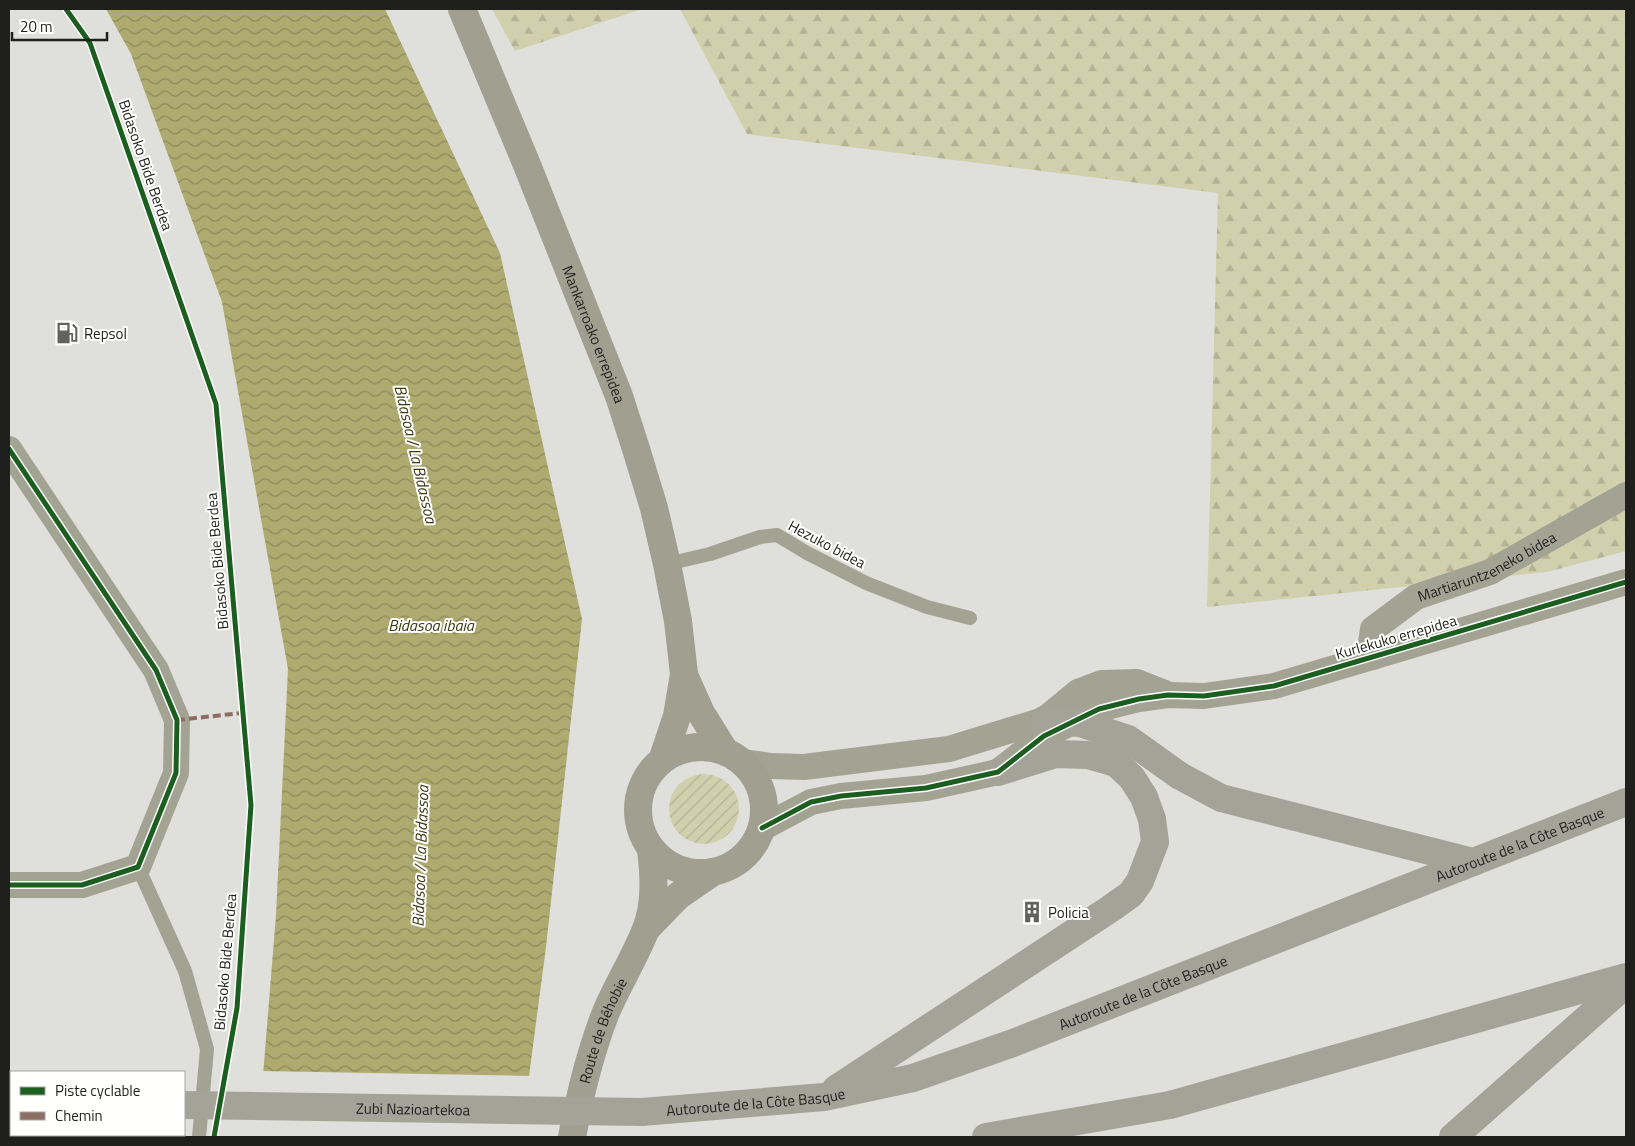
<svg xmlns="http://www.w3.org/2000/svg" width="1635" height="1146" font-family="'Titillium Web',sans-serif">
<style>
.forest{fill:url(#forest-firs)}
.garden{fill:url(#garden-furrows)}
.water{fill:url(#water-waves)}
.pier{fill:#dfdfdb}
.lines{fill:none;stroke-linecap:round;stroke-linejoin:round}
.service{stroke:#a3a394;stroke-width:14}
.minor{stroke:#a3a394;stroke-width:26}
.secondary{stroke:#a19f8f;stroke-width:28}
.motorway{stroke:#a4a398;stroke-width:28}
.motorway-bridge{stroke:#a4a398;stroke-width:28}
.quiet{stroke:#8d6e63;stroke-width:4;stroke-dasharray:8 4;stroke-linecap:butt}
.cycleway-casing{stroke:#fffffe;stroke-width:8}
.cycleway{stroke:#1b5e20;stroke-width:5}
.labels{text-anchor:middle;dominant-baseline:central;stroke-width:4;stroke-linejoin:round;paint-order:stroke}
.street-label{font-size:15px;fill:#1f1f1d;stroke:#fffffe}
.poi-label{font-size:15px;fill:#1f1f1d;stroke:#fffffe;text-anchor:start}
.water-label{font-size:16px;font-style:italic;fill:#3b3915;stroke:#fffffe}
</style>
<defs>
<pattern id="forest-firs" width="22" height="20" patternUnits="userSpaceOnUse" patternTransform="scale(1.25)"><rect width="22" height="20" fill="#d1d0ad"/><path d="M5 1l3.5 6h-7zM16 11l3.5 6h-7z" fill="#b3b294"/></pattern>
<pattern id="garden-furrows" width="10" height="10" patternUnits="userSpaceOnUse" patternTransform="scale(1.25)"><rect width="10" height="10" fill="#d1d0ad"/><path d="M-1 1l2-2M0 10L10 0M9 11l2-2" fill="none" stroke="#b3b294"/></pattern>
<pattern id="water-waves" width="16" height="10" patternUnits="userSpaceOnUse" patternTransform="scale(1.25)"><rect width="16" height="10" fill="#afaa70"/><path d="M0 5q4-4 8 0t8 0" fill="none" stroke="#8e8a5b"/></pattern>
</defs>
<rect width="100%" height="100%" fill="#dfdfdb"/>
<g class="forest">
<path d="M492,9H642L515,51Z"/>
<path d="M680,9H1626V551L1547,572L1207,607L1218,193L747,134Z"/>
</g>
<circle class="garden" cx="704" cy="809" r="35"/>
<path class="water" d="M106,9H385L500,253L582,619L546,947L521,1137H258L276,915L288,669L222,302L131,54Z"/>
<path class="pier" d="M261,1071L531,1076L523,1137H256Z"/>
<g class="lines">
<g class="service">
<path d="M667,564L710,554L760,537L777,535L807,553L866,583L927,607L970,618"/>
<path d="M138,867L185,971L207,1049L199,1137"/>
</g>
<g class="minor">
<path d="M9,449L156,670L177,720L176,773L138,867L82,885H9"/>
<path id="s1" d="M1373,657L1371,643L1373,629L1416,597L1490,572L1626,495"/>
<path d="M743,762L771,766L804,767L949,749L1044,720L1078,692L1102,683L1137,682L1165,693"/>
<path d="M762,828L811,802L841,796L926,788L998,772L1044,736L1099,709L1139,699L1168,695L1204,696L1274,686L1626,582"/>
</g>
<g class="secondary">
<path id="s2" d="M462,9L527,165L619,396L637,452L654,508L667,564L678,621L684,674L677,716L663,758"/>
<path d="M684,675L701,713L724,750"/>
<circle cx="701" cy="810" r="63"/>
<path d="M647,928L678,896L713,872"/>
<path id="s3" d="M572,1137C580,1094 590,1053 606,1012C618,984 635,957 646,929C656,905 654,875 651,849"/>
</g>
<g class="motorway">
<path d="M1044,720L1080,723L1128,739L1180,776L1221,798L1473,862"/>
<path d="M836,1089L1110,909L1131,894L1140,881L1155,842L1152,819L1144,797L1132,778L1116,763L1088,755L1056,754L998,772"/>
<path d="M9,1102H11"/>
<path id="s4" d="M642,1112L824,1097L913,1078L1013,1043L1626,802"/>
<path d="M986,1137L1170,1105L1626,977"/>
<path d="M1453,1137L1626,984"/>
</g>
<path class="motorway-bridge" id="s5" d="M184,1105L642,1112"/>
<path class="quiet" d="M177,720L242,713"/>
<g class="cycleway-casing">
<g id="cycleway">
<path d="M66,9L90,43L216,404L251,805L237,1008L214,1137"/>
<path d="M9,449L156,670L177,720L176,773L138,867L82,885H9"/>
<path d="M762,828L811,802L841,796L926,788L998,772L1044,736L1099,709L1139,699L1168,695L1204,696L1274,686L1626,582"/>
</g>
</g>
<use href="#cycleway" class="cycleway"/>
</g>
<defs>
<g id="fuel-bare" transform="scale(1.725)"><path d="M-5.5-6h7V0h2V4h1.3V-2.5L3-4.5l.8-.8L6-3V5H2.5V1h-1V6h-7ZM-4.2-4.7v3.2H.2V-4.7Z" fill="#626260" stroke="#fffffe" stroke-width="2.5" paint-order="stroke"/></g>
<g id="building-bare" transform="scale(1.725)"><path d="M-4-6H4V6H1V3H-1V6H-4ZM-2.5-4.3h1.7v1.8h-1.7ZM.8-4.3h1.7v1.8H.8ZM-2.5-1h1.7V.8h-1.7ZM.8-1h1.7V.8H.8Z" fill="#626260" stroke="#fffffe" stroke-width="2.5" paint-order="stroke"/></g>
</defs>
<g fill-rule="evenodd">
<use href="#fuel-bare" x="67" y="333"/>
<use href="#building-bare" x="1032" y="912"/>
</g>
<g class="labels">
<g class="street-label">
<text transform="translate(146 165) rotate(71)">Bidasoko Bide Berdea</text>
<text stroke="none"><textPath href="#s2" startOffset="351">Mankarroako errepidea</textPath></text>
<text transform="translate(827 544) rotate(28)">Hezuko bidea</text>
<text transform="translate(217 561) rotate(-95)">Bidasoko Bide Berdea</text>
<text stroke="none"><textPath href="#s1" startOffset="159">Martiaruntzeneko bidea</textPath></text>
<text transform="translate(1396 637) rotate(-16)">Kurlekuko errepidea</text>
<text stroke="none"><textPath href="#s4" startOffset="924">Autoroute de la Côte Basque</textPath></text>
<text transform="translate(225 962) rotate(-85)">Bidasoko Bide Berdea</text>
<text stroke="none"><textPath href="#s4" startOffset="519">Autoroute de la Côte Basque</textPath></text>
<text stroke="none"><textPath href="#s3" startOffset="111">Route de Béhobie</textPath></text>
<text stroke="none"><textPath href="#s4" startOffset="114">Autoroute de la Côte Basque</textPath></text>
<text stroke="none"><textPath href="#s5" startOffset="229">Zubi Nazioartekoa</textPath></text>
</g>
<g class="poi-label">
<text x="84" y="333">Repsol</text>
<text x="1048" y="912">Policia</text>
</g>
<g class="water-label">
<text transform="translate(416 454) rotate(77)">Bidasoa / La Bidassoa</text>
<text x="431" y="625">Bidasoa ibaia</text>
<text transform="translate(420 856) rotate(-88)">Bidasoa / La Bidassoa</text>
</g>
</g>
<rect width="1635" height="1146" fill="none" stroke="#1f1f1d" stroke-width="20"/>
<rect x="10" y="1071" width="175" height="65" fill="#fffffe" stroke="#a5a5a4"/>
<rect x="20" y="1087" width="25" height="8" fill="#1b5e20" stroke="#a5a5a4"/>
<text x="55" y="1096" font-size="15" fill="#1f1f1d">Piste cyclable</text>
<rect x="20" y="1112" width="25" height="8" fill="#8d6e63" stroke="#a5a5a4"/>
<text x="55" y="1121" font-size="15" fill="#1f1f1d">Chemin</text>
<path d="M12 32v8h95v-8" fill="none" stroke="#1f1f1d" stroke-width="2.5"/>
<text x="20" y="32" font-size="15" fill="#1f1f1d" stroke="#fffffe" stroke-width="4" paint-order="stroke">20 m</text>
</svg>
